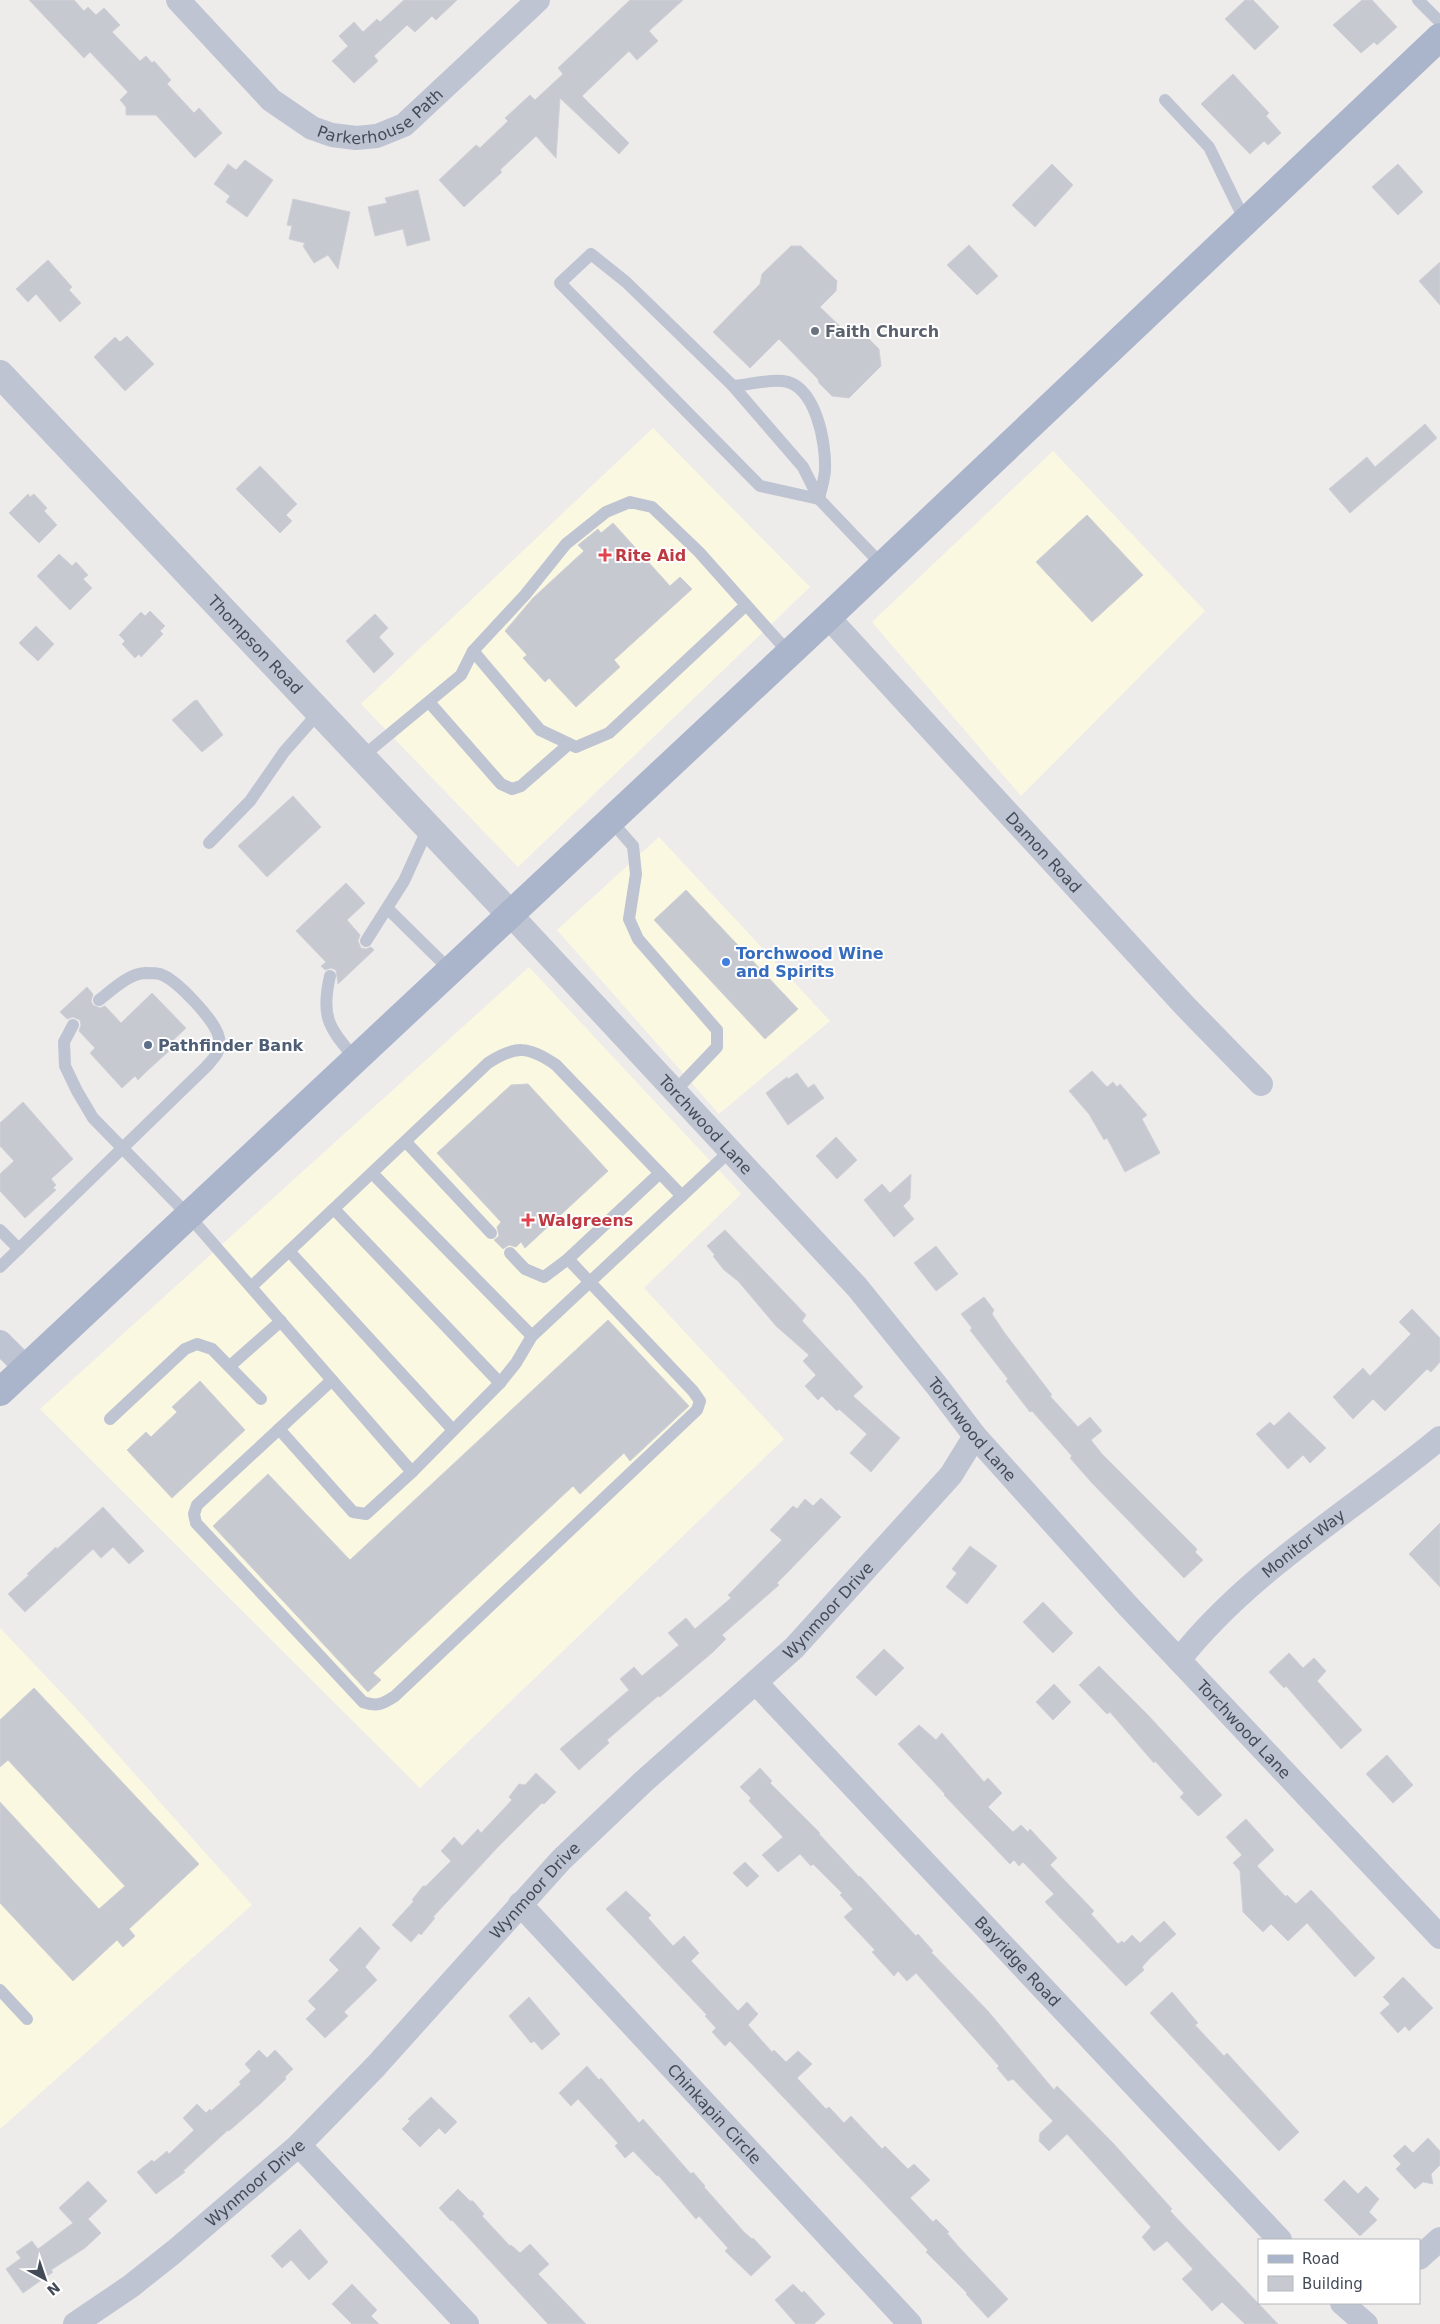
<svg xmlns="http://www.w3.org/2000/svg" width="1440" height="2324" font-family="'DejaVu Sans',sans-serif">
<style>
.commercial{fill:#fbf8e2}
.building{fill:#c7c9d1;stroke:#cfd0d7}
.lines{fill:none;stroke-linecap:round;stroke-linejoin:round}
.service{stroke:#bec4d1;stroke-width:12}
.minor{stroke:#bec4d1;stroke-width:24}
.tertiary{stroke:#bec4d1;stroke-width:28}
.primary{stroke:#aab5cb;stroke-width:28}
.worship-dot{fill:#6b7280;stroke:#fff;stroke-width:2}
.health-dot{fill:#e0444e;stroke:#fff;stroke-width:2}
.shop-dot{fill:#3f7fe0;stroke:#fff;stroke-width:2}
.service-dot{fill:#5c6f8a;stroke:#fff;stroke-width:2}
.labels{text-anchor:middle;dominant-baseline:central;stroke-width:4;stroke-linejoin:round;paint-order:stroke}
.street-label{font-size:16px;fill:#434b58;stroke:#fff}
.worship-label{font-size:16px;font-weight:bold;fill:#5b616d;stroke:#fff;text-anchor:start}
.health-label{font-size:16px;font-weight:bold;fill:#be3a42;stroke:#fff;text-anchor:start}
.shop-label{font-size:16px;font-weight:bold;fill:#366cbe;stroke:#fff;text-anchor:start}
.service-label{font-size:16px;font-weight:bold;fill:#4e5e75;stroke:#fff;text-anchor:start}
</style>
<rect width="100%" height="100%" fill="#eeebeb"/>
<g class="commercial">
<path d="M653,428L810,587L518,867L361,704Z"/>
<path d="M1053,451L1205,611L1021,796L872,622Z"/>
<path d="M659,837L830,1021L719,1114L557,930Z"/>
<path d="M529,967L741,1194L644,1288L784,1439L420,1788L40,1409Z"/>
<path d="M0,1628L75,1707L252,1905L0,2129Z"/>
</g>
<g class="building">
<path d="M29,0H74L84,11L88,7L96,15L104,8L120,25L112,32L140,61L146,56L152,63L154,61L171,80L167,84L194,113L199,108L222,133L195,158L156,115H126V107L120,100L128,92L90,52L84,58Z"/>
<path d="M404,0H457L436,20L432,16L415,32L407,25L374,56L378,61L354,83L332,61L348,46L339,36L354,22L363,32L377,19L380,22Z"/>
<path d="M630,0H683L649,31L658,41L637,60L629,51L582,96L629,143L619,154L560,98L556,158L536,136L500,170L502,172L464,207L439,180L476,145L480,148L508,121L505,118L530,95L535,100L563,74L558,68Z"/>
<path d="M1245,0H1253L1279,27L1255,50L1225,19Z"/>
<path d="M1362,0H1372L1397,27L1377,45L1374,42L1361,53L1333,25Z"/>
<path d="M1233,74L1269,113L1266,116L1281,133L1268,145L1264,141L1250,154L1201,104Z"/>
<path d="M245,160L273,180L247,217L226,202L230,196L214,184L228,164L236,170Z"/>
<path d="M1052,164L1073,185L1035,227L1012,205Z"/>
<path d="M1398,164L1423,192L1398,215L1372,187Z"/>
<path d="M418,190L430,240L407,246L403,229L375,236L368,207L387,203L385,198Z"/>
<path d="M293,199L350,212L338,269L328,255L314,263L303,246L305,243L289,239L292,226L287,225Z"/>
<path d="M969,245L998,276L977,295L947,265Z"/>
<path d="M791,246H801L837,281L836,291L820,307L848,334L866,336L879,349L881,366L849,398L832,396L819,383L818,379L779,339L750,368L713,332L760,284L762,274Z"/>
<path d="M48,260L72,287L69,290L81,303L60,322L36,294L28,302L16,289Z"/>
<path d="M1440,262V305L1419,281Z"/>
<path d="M127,336L154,364L125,391L94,357L115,337L120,342Z"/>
<path d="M1425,424L1437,438L1350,513L1329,489L1367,457L1375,467Z"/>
<path d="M260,466L297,504L286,515L292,521L280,533L236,489Z"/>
<path d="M28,494L30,497L34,494L47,508L44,511L57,525L39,543L9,513Z"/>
<path d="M1087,515L1143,575L1092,622L1036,562Z"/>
<path d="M613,523L670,586L680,577L692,589L614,660L620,667L576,707L549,678L545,682L523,658L527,655L505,631L533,598L584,551L578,545L598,529L601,533Z"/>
<path d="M59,554L72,566L76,562L88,575L83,579L92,588L70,610L37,576Z"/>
<path d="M150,611L165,626L160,631L163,634L141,657L139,654L135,658L122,644L125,641L119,635L141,612L145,616Z"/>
<path d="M375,614L388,628L379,637L394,654L374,673L346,641Z"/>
<path d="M36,626L54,644L38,661L19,643Z"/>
<path d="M197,700L223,735L202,752L172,720L194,701Z"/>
<path d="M293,796L321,827L267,877L238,846Z"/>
<path d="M346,883L365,903L347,920L360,935L358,941L361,948L366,949L371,947L374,950L338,984L336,970L331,968L325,970L321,966L326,962L296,931Z"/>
<path d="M686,890L798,1009L765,1039L654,920Z"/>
<path d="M87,987L93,994L91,1001L93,1005L100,1008L105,1006L121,1023L152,993L186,1028L165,1048L169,1051L147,1071L138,1080L135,1076L122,1088L90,1053L95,1048L79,1031L81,1025L80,1020L73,1017L67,1019L60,1012Z"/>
<path d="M1092,1071L1107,1087L1113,1082L1117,1087L1120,1084L1147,1115L1142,1119L1160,1153L1125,1172L1107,1138L1104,1140L1089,1114L1069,1091Z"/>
<path d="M797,1073L808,1088L814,1084L824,1098L788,1125L766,1093L787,1077L788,1079Z"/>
<path d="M528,1084L608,1171L525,1248L521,1242L516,1247L509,1245L503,1249L494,1240L499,1236L497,1227L501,1222L437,1153L511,1085Z"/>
<path d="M23,1102L73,1159L51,1179L56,1185L53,1188L56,1190L25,1218L0,1191V1174L14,1161L0,1146V1123Z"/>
<path d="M836,1137L857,1160L837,1179L816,1156Z"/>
<path d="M911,1174L910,1199L903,1206L914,1219L894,1237L864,1200L882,1184L890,1193Z"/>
<path d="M725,1230L806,1315L802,1321L863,1387L853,1396L900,1438L871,1472L850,1453L867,1434L839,1409L837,1411L822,1396L818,1400L805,1386L816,1375L803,1361L809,1355L776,1326L738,1281L724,1270L713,1256L715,1255L707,1246Z"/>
<path d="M936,1246L958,1274L936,1291L914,1263Z"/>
<path d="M984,1297L994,1310L992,1314L1004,1332L1052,1395L1050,1396L1078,1427L1090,1417L1102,1431L1091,1440L1102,1454L1197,1549L1195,1552L1203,1560L1184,1578L1092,1483L1070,1458L1072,1456L1032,1411L1030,1412L1006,1381L1008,1379L970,1330L972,1328L961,1314Z"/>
<path d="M1412,1309L1440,1338V1362L1431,1372L1427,1369L1385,1411L1373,1399L1353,1419L1333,1397L1363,1368L1370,1376L1411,1334L1399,1322Z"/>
<path d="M608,1320L689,1406L630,1461L624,1453L580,1494L573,1486L373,1673L381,1680L368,1692L213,1526L268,1474L350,1560Z"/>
<path d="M200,1381L245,1430L172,1498L127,1450L146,1432L151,1437L177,1412L172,1407Z"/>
<path d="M1289,1412L1326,1448L1310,1463L1303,1455L1288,1469L1256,1434L1270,1422L1274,1426Z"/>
<path d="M821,1498L841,1517L788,1572L777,1583L779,1585L722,1635L726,1639L713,1652L660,1697L658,1696L607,1740L609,1743L579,1770L560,1749L629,1690L620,1679L634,1667L642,1676L679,1645L668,1633L686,1618L695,1629L731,1598L728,1595L782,1540L770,1530L793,1506L797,1509L805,1499L813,1506Z"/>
<path d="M103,1507L144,1551L129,1564L113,1547L101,1558L93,1549L25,1612L8,1594L29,1575L27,1574L56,1547L57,1549Z"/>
<path d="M1440,1523V1587L1409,1554Z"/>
<path d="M970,1546L997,1566L967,1604L946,1587L957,1573L952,1569Z"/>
<path d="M1043,1602L1073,1633L1053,1653L1023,1622Z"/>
<path d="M884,1649L904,1668L876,1696L856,1677Z"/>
<path d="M1289,1653L1303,1668L1314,1658L1326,1671L1317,1681L1362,1730L1341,1749L1286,1686L1284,1688L1269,1672Z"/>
<path d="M1099,1666L1147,1714L1222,1795L1201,1814L1198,1816L1180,1797L1184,1793L1155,1761L1154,1763L1110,1712L1107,1714L1079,1685Z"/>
<path d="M1054,1684L1071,1702L1053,1720L1036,1702Z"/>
<path d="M34,1688L199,1864L129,1929L135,1936L123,1947L117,1940L73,1981L0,1903V1802L99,1909L125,1886L8,1760L0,1767V1720Z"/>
<path d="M919,1725L936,1740L942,1733L984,1782L988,1778L1002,1793L988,1807L1013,1832L1021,1825L1028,1832L1030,1829L1057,1858L1050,1865L1094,1911L1091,1914L1118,1944L1122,1941L1124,1943L1132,1935L1140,1943L1164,1921L1176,1934L1150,1958L1142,1967L1144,1970L1126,1986L1045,1902L1054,1894L1023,1862L1019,1866L1014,1860L1010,1864L944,1795L945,1794L898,1744Z"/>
<path d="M1387,1755L1413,1785L1393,1803L1366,1774Z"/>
<path d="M760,1768L772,1781L770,1783L820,1833L819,1834L859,1877L860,1876L916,1936L918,1934L933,1951L931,1952L988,2011L1054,2090L1057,2086L1113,2143L1172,2209L1170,2211L1278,2324H1245L1222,2302L1212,2311L1182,2279L1193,2269L1167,2241L1154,2251L1142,2237L1151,2227L1067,2134L1049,2151L1039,2141L1040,2133L1053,2121L1013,2079L1008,2081L997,2068L999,2066L916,1973L907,1981L898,1971L894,1976L872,1952L875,1950L844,1917L853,1909L840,1895L842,1893L813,1864L811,1866L800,1854L778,1872L762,1855L783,1837L749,1801L751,1798L740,1787Z"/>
<path d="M536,1773L556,1792L544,1804L542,1803L497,1848L433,1917L435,1918L421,1935L419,1933L411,1942L392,1925L414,1901L412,1900L423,1886H426L451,1861L441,1851L454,1837L462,1846L478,1829L481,1833L512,1800L509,1797L519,1784L525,1785Z"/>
<path d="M1246,1819L1274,1850L1257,1866L1286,1897L1287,1895L1296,1904L1311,1890L1375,1958L1355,1977L1307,1923L1288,1941L1271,1924L1263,1932L1243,1912L1240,1871L1233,1863L1242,1855L1226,1837Z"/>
<path d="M745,1862L759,1876L747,1887L733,1873Z"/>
<path d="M626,1891L651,1915L648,1918L673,1946L684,1936L699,1953L691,1961L738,2011L747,2002L758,2014L748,2025L772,2052L774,2050L786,2062L798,2051L812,2064L797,2078L826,2109L829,2107L844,2123L851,2116L882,2149L885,2146L908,2169L914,2164L930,2180L910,2198L933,2222L936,2219L949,2232L947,2233L958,2246L1008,2299L988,2318L966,2294L967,2293L926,2252L928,2250L730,2041L725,2046L712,2032L716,2028L705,2016L707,2015L606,1909Z"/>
<path d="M360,1927L380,1948L365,1967L377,1980L344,2012L348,2016L325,2038L306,2019L316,2009L308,2001L339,1970L329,1960Z"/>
<path d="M1403,1977L1433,2008L1409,2031L1405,2026L1398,2033L1380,2013L1390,2004L1383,1997Z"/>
<path d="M1172,1992L1198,2023L1195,2025L1224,2056L1227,2053L1299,2132L1279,2151L1150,2013Z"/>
<path d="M529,1997L560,2034L542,2050L534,2041L531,2043L509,2016Z"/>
<path d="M259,2050L267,2058L275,2050L293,2069L285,2077L286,2079L260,2104L229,2131L228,2130L183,2171L185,2172L156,2194L137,2172L152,2160L154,2162L167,2151L169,2154L194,2130L183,2118L197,2104L206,2113L210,2109L211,2111L241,2084L239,2082L251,2071L245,2064Z"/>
<path d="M587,2066L599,2080L601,2078L639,2123L643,2119L691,2174L693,2172L705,2186L704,2187L744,2232L752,2239L753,2238L771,2257L751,2276L725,2251L728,2248L699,2216L696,2219L658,2175L657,2176L633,2151L625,2158L615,2146L618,2143L578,2099L571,2106L559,2093Z"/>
<path d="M431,2097L457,2122L445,2134L439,2128L420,2147L402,2129L410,2121L408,2119Z"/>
<path d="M1428,2138L1440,2151V2165L1431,2174L1433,2184L1423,2182L1415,2189L1396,2169L1401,2164L1393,2156L1405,2145L1413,2153Z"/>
<path d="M1344,2180L1358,2194L1366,2186L1379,2199L1369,2212L1377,2220L1360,2236L1324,2200Z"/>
<path d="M88,2181L107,2201L88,2219L101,2233L85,2248L51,2270L53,2272L23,2293L6,2269L21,2258L16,2252L32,2241L38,2249L73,2223L59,2208Z"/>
<path d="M458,2189L470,2201H473L484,2214L482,2216L510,2246L511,2245L520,2253L530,2244L549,2264L538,2274L586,2324H548L452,2220L451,2221L439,2208Z"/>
<path d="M300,2229L328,2262L309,2280L291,2260L282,2268L271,2256Z"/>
<path d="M352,2284L377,2310L371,2316L379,2324H352L332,2304Z"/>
<path d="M793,2284L802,2293L804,2291L825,2314L814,2324H796L775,2300Z"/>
</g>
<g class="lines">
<g class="service">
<path d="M1418,0L1440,22"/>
<path d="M1165,100L1209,147L1245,221"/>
<path d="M591,254L626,282L733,386C747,385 770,379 783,381C816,385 826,443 825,469C825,478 821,489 819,499L760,486L560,283Z"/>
<path d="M733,386L803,467L819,499L882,565"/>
<path d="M473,651L540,730L576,747L609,733L746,605"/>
<path d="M429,702L501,784L512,789L521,786L569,744"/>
<path d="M363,756L461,675L473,651L525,595L566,544L606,512L630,502L652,507L699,552L789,653"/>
<path d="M611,821L633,846L636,874L629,919L638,939L717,1030V1047L675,1091"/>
<path d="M209,843L250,801L284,752L320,711"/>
<path d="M388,909L451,971"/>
<path d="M366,941L404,881L429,826"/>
<path d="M330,976C320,1019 330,1028 356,1060"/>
<path d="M73,1025L64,1042L65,1066L77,1091L93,1118L189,1216L412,1472L500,1383L516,1363L532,1336L730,1151"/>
<path d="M406,1142L491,1233"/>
<path d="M372,1173L532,1336"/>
<path d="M334,1209L500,1383"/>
<path d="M0,1230L19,1249"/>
<path d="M289,1251L453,1430"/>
<path d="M510,1253L525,1269L544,1277L568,1259"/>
<path d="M0,1267L206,1067C214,1058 222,1051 219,1038C216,1021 176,979 160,974C156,973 149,973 145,973C128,974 112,990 99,1000"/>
<path d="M251,1287L488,1063C515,1045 529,1046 556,1065L682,1196"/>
<path d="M230,1366L281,1321"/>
<path d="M332,1380L197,1505L194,1514L196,1523L363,1702C377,1707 383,1704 395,1696L697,1410L700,1401L693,1391L568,1259L660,1173"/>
<path d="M110,1419L185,1349L197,1344L212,1349L261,1399"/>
<path d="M279,1429L353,1512L366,1514L412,1472"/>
<path d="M0,1990L27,2019"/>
</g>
<g class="minor">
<path id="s1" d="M178,0L271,100L312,128L332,135L356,138L377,136L404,125L538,0"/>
<path id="s2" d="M828,617L1185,1006L1261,1084"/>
<path id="s3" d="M511,915L857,1287L937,1386L975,1436L1128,1606L1440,1937"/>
<path d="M0,1342L26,1368"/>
<path id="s4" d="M1179,1660C1250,1570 1352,1511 1440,1438"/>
<path id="s5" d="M756,1683L1280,2240"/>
<path id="s6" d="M520,1904L910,2324"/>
<path d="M299,2145L467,2324"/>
<path d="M1419,2258L1440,2239"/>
<path d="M1342,2303L1366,2324"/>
<path id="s7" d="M75,2324L131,2286L175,2251L299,2145L376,2066L561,1860L643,1782L794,1648L951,1475L975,1436"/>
</g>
<path class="tertiary" id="s8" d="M0,374L511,915"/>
<path class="primary" d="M0,1392L828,617L1440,37"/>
</g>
<circle class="worship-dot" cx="815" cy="331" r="5"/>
<g class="health-dot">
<path d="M602.5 547.5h5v5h5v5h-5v5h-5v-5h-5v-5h5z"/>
<path d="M525.5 1212.5h5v5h5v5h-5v5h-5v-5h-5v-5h5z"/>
</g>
<circle class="shop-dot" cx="726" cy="962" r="5"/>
<circle class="service-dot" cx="148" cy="1045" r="5"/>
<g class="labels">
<g class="street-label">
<text stroke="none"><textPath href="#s1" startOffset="262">Parkerhouse Path</textPath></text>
<text stroke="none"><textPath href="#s8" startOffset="372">Thompson Road</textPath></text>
<text stroke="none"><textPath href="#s2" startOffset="319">Damon Road</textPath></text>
<text stroke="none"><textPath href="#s3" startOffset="286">Torchwood Lane</textPath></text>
<text stroke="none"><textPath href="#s3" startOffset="691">Torchwood Lane</textPath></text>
<text stroke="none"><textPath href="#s4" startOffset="171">Monitor Way</textPath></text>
<text stroke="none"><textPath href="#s7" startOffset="1040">Wynmoor Drive</textPath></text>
<text stroke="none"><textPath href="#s3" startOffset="1096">Torchwood Lane</textPath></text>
<text stroke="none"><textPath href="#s7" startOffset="634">Wynmoor Drive</textPath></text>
<text stroke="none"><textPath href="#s5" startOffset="382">Bayridge Road</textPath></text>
<text stroke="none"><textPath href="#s6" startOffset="286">Chinkapin Circle</textPath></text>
<text stroke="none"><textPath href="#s7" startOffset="229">Wynmoor Drive</textPath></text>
</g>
<g class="worship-label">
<text x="825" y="331">Faith Church</text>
</g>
<g class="health-label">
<text x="615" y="555">Rite Aid</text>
<text x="538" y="1220">Walgreens</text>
</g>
<g class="shop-label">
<text x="736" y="953">Torchwood Wine<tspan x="736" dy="18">and Spirits</tspan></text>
</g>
<g class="service-label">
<text x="158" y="1045">Pathfinder Bank</text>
</g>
</g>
<rect x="1258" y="2239" width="162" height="65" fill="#ffffff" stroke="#b4b7bc"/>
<rect x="1268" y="2255" width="25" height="8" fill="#aab5cb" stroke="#b4b7bc"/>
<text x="1302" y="2264" font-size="15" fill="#434b58">Road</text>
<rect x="1268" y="2276" width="25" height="15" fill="#c7c9d1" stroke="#b4b7bc"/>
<text x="1302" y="2289" font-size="15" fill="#434b58">Building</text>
<g transform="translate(45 2279) rotate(140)" stroke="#ffffff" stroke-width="4" paint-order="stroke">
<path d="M0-4L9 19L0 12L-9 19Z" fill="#434b58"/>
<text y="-8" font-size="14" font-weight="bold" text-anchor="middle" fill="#434b58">N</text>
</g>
</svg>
